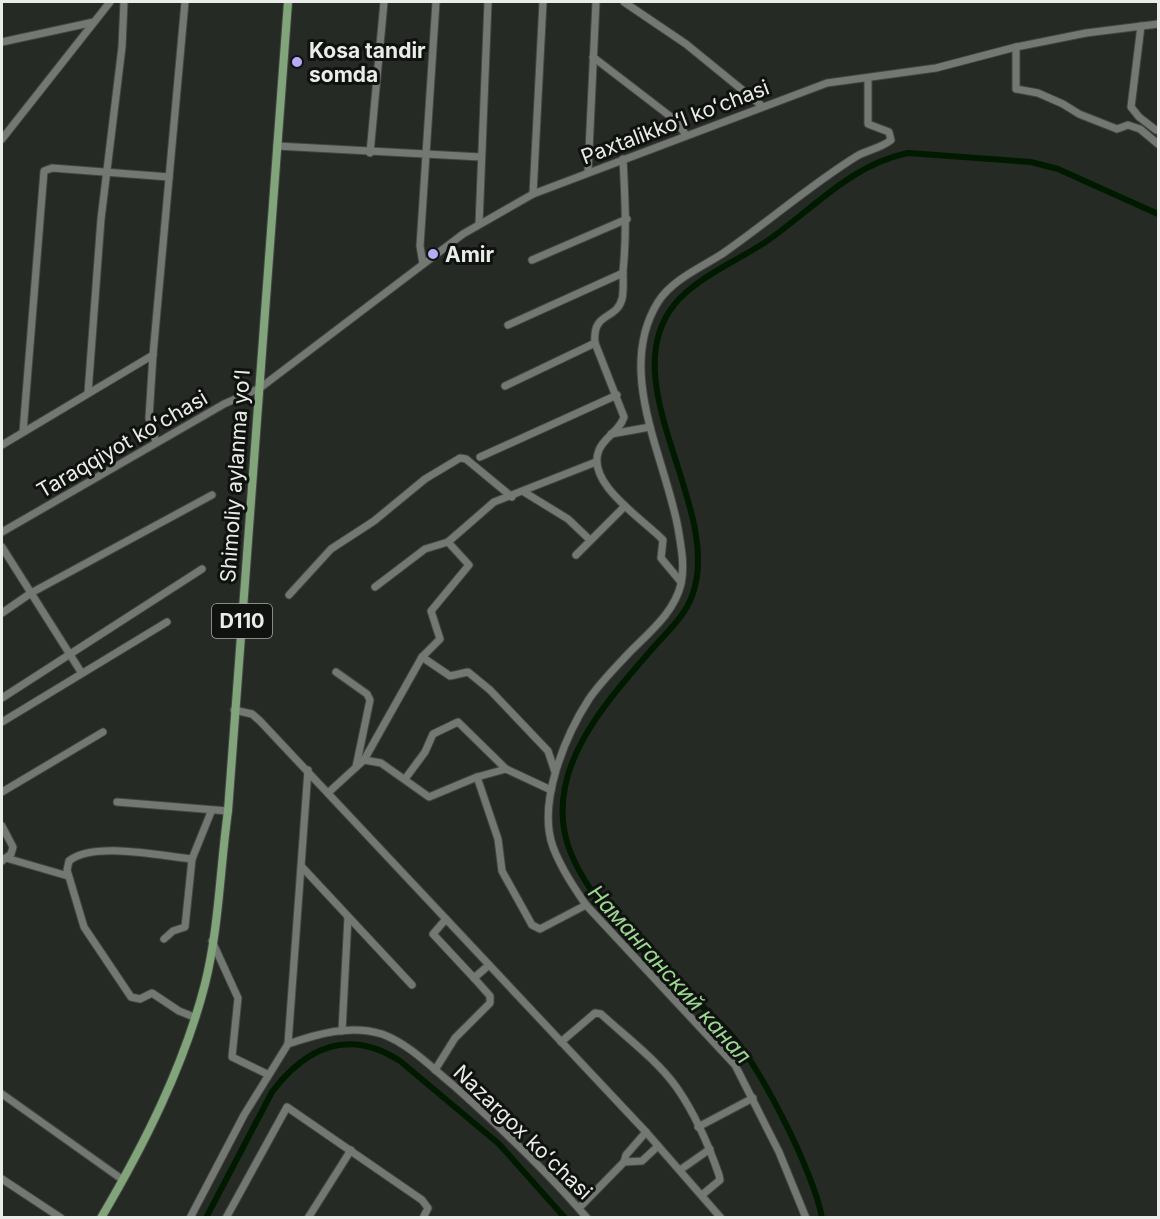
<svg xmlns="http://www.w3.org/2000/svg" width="1160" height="1219" font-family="Inter,sans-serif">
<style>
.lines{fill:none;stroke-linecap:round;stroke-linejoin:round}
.canal{stroke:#001a00;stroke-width:6}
.minor-casing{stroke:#434643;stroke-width:9}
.major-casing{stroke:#434643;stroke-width:10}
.minor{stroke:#737972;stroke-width:7}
.major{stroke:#81a47a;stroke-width:8}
.poi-dot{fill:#b7abf8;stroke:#10120f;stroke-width:2}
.labels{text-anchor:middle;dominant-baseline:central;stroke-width:6;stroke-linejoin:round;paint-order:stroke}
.shield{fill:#10120f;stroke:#a8aba8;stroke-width:1.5}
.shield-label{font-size:20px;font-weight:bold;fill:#e9ece9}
.poi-label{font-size:21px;font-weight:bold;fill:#e9ece9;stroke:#10120f;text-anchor:start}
.street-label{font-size:21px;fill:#e9ece9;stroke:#10120f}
.water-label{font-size:22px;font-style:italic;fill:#9bd890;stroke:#10120f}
</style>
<rect width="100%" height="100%" fill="#252a24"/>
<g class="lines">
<g class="canal">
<path d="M206,1218L272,1092C306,1047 349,1028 400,1061L499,1144L565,1218"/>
<path d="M822,1218C814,1172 758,1061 725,1028C675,979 587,910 567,842C545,767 608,700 652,649C667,632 685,616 692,596C725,510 611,384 674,305C695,278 739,260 767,241C813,209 852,164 908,153L1031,162L1058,169L1158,214"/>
</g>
<g class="minor-casing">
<g id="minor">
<path d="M624,2L686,44L762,106"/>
<path d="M1141,26L1131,107L1139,117L1156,130"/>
<path d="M2,42L94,22"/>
<path d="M1016,47V89L1038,93L1063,104L1079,114L1117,129L1128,125L1140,129L1158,144"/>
<path d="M593,57L675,120L686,135"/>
<path d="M2,139L110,2"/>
<path d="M277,146L481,157"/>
<path d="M370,153L384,2"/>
<path d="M623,159C625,197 627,233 623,271C623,280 624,290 622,299C616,321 592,311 595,343L624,417C620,431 604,437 599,450C585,483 643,519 663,540L661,558L681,582"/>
<path d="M588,172L596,2"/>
<path d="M533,194L543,2"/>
<path d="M479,224L488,2"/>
<path d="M532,260L627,219"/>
<path d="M423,264L420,246L436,2"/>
<path d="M508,325L623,273"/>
<path d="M505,386L595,343"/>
<path d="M88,393L101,219L122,47L124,2"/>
<path d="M23,432L44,171L52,168L169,177"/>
<path d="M611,434L650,427"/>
<path d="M156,442L149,418L153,355L185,2"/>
<path d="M2,445L153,355"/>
<path d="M480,457L617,395"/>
<path d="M524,492L568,519L590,540"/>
<path d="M2,532L224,404L260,388L463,234L533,194L827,83L936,68L1016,47L1086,33L1158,24"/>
<path d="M2,547L81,672"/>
<path d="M576,555L625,506"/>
<path d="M375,587L425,549L448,542L494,502L596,462"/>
<path d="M289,595L331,549L374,521L425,479L460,458L466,459L512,497"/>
<path d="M2,613L31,593L212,495"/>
<path d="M422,657L450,676L468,672L490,690L548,751L555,772"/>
<path d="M336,672L367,694L370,700L356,767"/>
<path d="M2,698L202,569"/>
<path d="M234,710L252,714L260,721L646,1132L721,1218"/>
<path d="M2,722L167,622"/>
<path d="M364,760L381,763L429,797L477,777L506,769L551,790"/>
<path d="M477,777L498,839L502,871L532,925L540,929L586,905"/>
<path d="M405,779L425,752L433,734L458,722L506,769"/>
<path d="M2,792L103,732"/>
<path d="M329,792L364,760L422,657L440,639L431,611L469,565L448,542"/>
<path d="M117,802L228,811"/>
<path d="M2,826L13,847L11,854L2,861"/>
<path d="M6,858L68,876"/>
<path d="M192,859C161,856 93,841 69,861L67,870L84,927L131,997L140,999L152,993L179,1011L194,1017"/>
<path d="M302,867L412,985"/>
<path d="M446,919L433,934L474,978"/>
<path d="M164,939L173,931L185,927L192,859L211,812"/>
<path d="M212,941L238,998L232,1057L267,1074"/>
<path d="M342,1031L348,917"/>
<path d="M561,1042L595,1013L601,1014C626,1037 657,1060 677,1088C695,1114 709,1146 719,1175L720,1180L702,1195"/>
<path d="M288,1044L308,770"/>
<path d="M435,1070L455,1038L490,1003V996L474,978L489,965"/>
<path d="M2,1094L123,1180"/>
<path d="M698,1127L753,1098"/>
<path d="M624,1162L626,1155L646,1132"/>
<path d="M680,1170L710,1149"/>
<path d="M2,1179L61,1218"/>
<path d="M579,1208L624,1162L642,1161L658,1146"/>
<path d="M190,1218L244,1115L288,1044C317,1034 351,1024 382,1034C409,1044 431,1067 453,1085C500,1127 546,1170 587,1218"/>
<path d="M226,1218L287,1107L422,1200L428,1208L423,1218"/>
<path d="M308,1218L351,1150"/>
<path d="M806,1218L779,1152L735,1065L586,905C573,886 561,868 553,847C537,803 565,736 589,699C600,683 614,669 627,655C646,635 674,614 681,584C685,566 681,546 678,528C665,457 615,371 658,302C672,280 700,268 722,254C767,223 810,185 857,156C868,150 881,148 891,140L889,132L868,124V78"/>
</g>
</g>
<g class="major-casing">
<path id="major" d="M101,1218C144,1145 184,1066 205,984C219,928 220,868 228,811L288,2"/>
</g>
<use href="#minor" class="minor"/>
<use href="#major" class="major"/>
</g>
<g class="poi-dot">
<circle cx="297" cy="62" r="6"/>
<circle cx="433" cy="254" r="6"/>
</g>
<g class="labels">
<rect class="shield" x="212" y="604" width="60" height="34" rx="4.5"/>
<g class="shield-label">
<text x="242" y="621">D110</text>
</g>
<g class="poi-label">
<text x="309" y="50">Kosa tandir<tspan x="309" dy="24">somda</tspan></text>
<text x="445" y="254">Amir</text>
</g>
<g class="street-label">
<text transform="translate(675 122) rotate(-21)">Paxtalikkoʻl koʻchasi</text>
<text transform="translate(122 444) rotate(-30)">Taraqqiyot koʻchasi</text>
<text transform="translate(235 476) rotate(-86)">Shimoliy aylanma yoʻl</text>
<text transform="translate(523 1132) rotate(44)">Nazargox koʻchasi</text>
</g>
<g class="water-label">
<text transform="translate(670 974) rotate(48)">Наманганский канал</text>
</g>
</g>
<rect width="1160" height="1219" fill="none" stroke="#e9ece9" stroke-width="6"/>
</svg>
